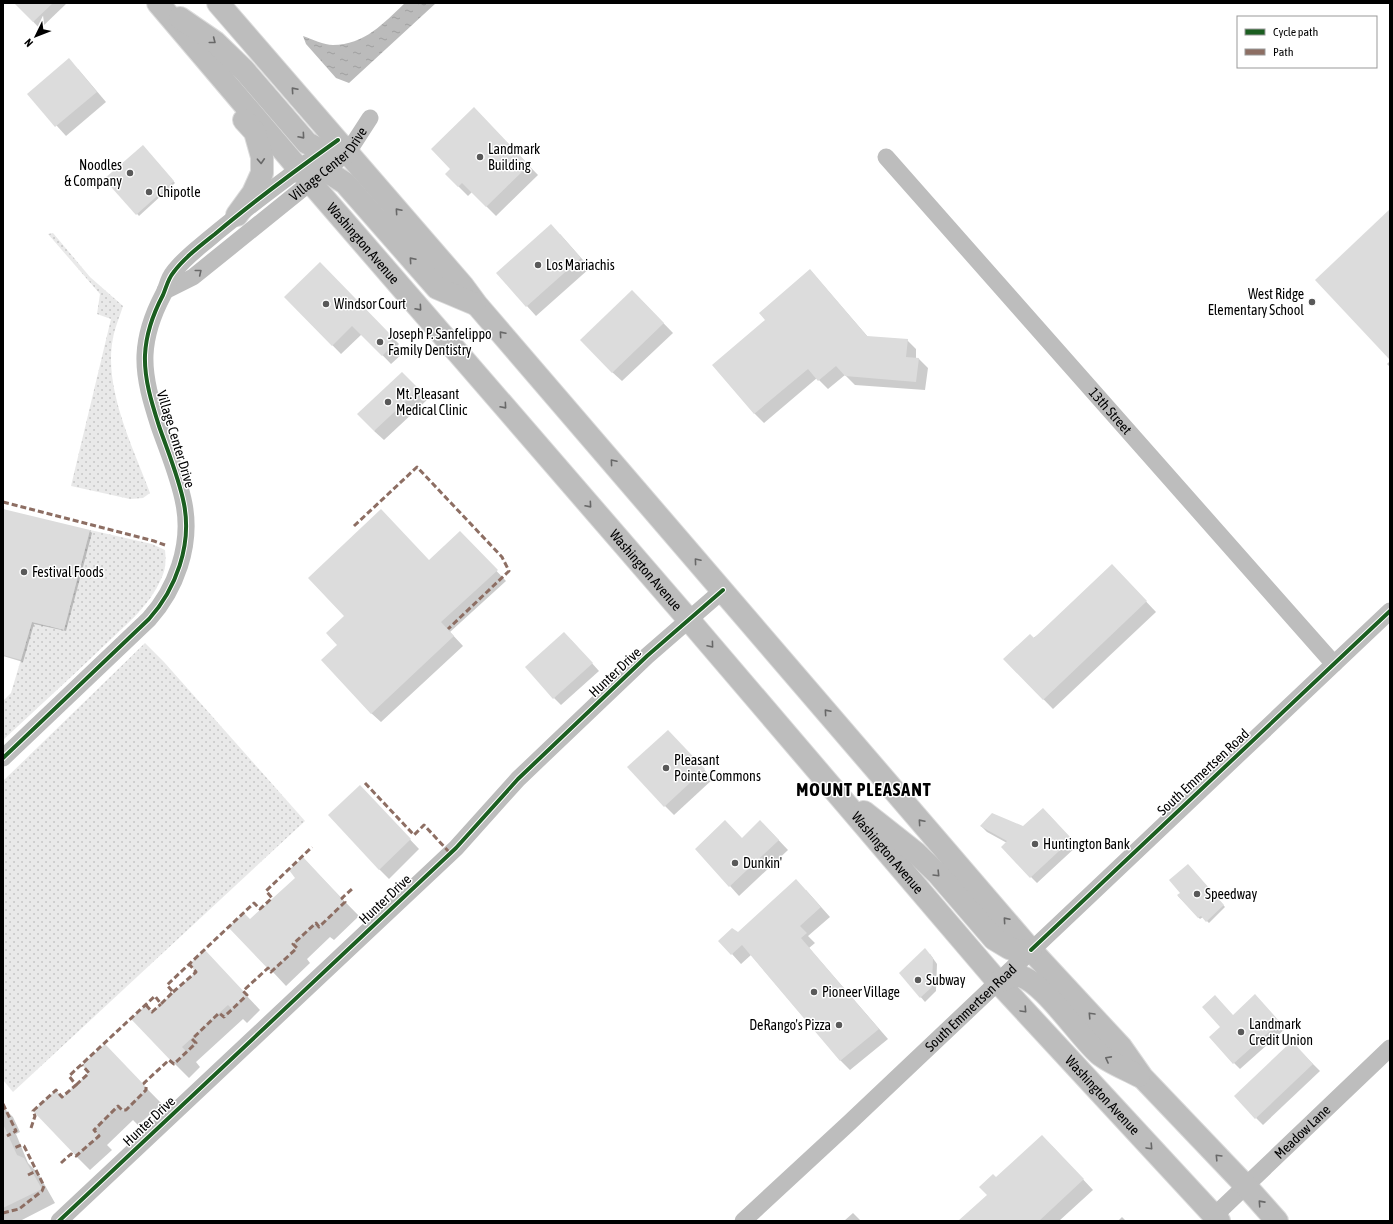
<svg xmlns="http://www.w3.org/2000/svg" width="1393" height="1224" font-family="'Asap Condensed',sans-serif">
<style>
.green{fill:url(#green-dots)}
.water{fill:url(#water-ripples)}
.shadow{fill:#0003}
.building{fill:#dcdcdc}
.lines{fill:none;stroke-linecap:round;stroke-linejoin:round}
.primary-casing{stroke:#dbdbdb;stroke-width:24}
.minor{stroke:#bdbdbd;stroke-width:17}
.primary{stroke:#bdbdbd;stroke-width:22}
.quiet{stroke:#8d6e63;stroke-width:3;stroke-dasharray:6 3;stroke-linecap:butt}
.cycleway-casing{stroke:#fff;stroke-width:6}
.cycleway{stroke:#1b5e20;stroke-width:4}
.oneway{stroke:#686868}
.poi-dot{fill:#595959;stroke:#fff;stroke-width:1.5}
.labels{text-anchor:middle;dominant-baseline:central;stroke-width:3;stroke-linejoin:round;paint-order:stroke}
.poi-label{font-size:14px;fill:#000;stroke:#fff;text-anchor:start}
.street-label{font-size:14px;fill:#000;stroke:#fff}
.district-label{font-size:18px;font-weight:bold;letter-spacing:1px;fill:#000;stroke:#fff}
</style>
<defs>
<pattern id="green-dots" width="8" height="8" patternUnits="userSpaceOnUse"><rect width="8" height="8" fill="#e9e9e9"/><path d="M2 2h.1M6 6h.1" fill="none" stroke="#c6c6c6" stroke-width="1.8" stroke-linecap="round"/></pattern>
<pattern id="water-ripples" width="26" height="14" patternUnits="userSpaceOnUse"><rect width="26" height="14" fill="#bbb"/><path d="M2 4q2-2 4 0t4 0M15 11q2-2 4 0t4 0" fill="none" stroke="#9f9f9f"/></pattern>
</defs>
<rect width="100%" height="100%" fill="#fff"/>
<g class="green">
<path d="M53,233L90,277L123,306C120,316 115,327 113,338C103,388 133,447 150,493L143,498L130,499L71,486L111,319L97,314L100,294L48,234Z"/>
<path d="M90,530L152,544L165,550C166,560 166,570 161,579C150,605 128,623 108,642C74,675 38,707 3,740V701L11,693L32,622L64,629Z"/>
<path d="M145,643L164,662L305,821L13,1092L3,1080V781Z"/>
</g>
<path class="water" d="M405,3H436L349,83L336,78L306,44L303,36C312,39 324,45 333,45C364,45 384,23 405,3Z"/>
<g class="shadow">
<path d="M16,3H67L40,29Z"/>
<path d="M78,69L106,102L66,136L28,94Z"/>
<path d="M474,109L538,175L496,216L472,192L468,196L446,174L451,169Z"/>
<path d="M143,146L175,183L139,216L106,179Z"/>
<path d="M560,234L590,268L536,316L497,273Z"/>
<path d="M320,264L399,344L396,347L402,354L391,364L362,334L341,354L285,297Z"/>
<path d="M810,270L868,337L907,340L916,349V359H919L928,368L925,390L855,385L845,375L828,389L817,378L764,423L755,414L714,366L766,320Z"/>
<path d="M642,301L673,333L622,381L612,372Z"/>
<path d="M1390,361V367L1387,364Z"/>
<path d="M402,373L428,399L384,440L374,431Z"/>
<path d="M3,510L90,531L92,533L66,631L34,624L23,662L3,656Z"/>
<path d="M469,542L506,581L450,632L463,646L381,722L371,713L429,561Z"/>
<path d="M1121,575L1156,612L1053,709L1004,659Z"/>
<path d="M571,640L599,671L561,705L554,698Z"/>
<path d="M677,741L713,779L674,815L665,806Z"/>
<path d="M369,796L419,849L389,879L379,869Z"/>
<path d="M1049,815L1077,846L1037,883L1031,877L1007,843L987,832L981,826L1024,827Z"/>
<path d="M770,831L788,850L739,896L730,886L742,839Z"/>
<path d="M1188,865L1225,907L1209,923L1203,917L1200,919L1178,896L1182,893Z"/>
<path d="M317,873L359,916L334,940L330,937L307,959L310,963L286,986L272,971L250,920Z"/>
<path d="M806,890L830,917L808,936L815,943L809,948L888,1039L850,1070L841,1061L751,955L741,964L732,954L738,933Z"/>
<path d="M205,951L260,1010L247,1023L243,1019L196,1062L200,1067L189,1078L174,1063L153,1013L197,972Z"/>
<path d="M930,954L937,964L936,991L925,1002L900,973Z"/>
<path d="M1261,1002L1285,1029L1240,1069L1234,1063L1221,1027L1233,1016Z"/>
<path d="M1292,1043L1320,1071L1263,1125L1256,1118Z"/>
<path d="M105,1046L162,1104L138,1125L133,1120L107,1145L112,1150L90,1170L76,1156L63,1098L91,1073Z"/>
<path d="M3,1107L13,1117L20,1132L16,1134L28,1163L38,1173L55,1203L20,1221H3Z"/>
<path d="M1052,1146L1093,1190L1059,1221H959L988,1195L996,1179Z"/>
<path d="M853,1213L861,1221H844Z"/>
<path d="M1122,1217L1126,1221H1118Z"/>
</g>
<g class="building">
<path d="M14,3H53L33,22Z"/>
<path d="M69,58L97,92L55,127L27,94Z"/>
<path d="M474,107L529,165L486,207L462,183L458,187L445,174L450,169L431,149Z"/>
<path d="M143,145L174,181L136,215L104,179Z"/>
<path d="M1390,209V360L1315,280Z"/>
<path d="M551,224L581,258L526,307L496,273Z"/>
<path d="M320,262L390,334L388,337L394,344L382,356L352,326L332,346L284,297Z"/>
<path d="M810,269L867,336L908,339L906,357L919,358L916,382L845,376L836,366L818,381L808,369L754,414L712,365L765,320L759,313Z"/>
<path d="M632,290L664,323L612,373L580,340Z"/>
<path d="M402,372L419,389L374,431L357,414Z"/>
<path d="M3,509L90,530L64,630L32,622L21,660L3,655Z"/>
<path d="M381,509L429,560L460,531L498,570L441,622L454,636L371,714L321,660L337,645L326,633L344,616L308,578Z"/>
<path d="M1112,564L1147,601L1043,700L1003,659L1030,634L1034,638Z"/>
<path d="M564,632L593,663L553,699L525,667Z"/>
<path d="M668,730L705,769L664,807L627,767Z"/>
<path d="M360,785L411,839L379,870L328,815Z"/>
<path d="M1043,808L1072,839L1030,878L1001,847L1007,841L980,826L992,813L1023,826Z"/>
<path d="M725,820L742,838L760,820L779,840L729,887L695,849Z"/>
<path d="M303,857L345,902L319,927L316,923L293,944L297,948L271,972L228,927L244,913L250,919L295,878L289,870Z"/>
<path d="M1188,864L1224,905L1206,922L1201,916L1198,918L1177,895L1180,893L1169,880Z"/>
<path d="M796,879L821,907L800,926L807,933L801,938L879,1029L840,1061L742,945L731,955L718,941L732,928L738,932Z"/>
<path d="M925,948L933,958L932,987L920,998L899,973Z"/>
<path d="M205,950L247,995L232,1009L228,1005L182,1047L187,1052L174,1064L131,1019L146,1005L152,1012L196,972L189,964Z"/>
<path d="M1255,994L1280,1022L1233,1064L1209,1037L1220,1027L1202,1007L1215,995L1233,1015Z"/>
<path d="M1292,1041L1313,1064L1255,1119L1234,1096Z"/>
<path d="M105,1044L148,1089L123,1111L118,1106L94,1130L99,1136L76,1156L33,1111L56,1090L62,1097L89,1073L82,1065Z"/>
<path d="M3,1124L17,1155L24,1158L42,1189L3,1208Z"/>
<path d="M1042,1135L1084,1179L1039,1221H958L987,1195L979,1187L993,1174L996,1177Z"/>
</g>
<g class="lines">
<g class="primary-casing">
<g id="primary">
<path id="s5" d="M158,3L299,169L689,620L998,982L1219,1221"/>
<path d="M218,3L463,286L477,305L1031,950L1121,1047L1142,1077L1245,1185L1277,1221"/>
<path d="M180,18L215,42L244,70L307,143L323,151L348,152"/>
<path d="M299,169L326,171L345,183L437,288L475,304"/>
<path d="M237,215L253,193L262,173V157L255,132L244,120"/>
<path d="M864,812L916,853L938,874L994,939L1009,948L1018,951L1031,950"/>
<path d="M998,982C1004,979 1011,976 1018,976C1041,978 1080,1038 1099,1054C1108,1062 1128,1070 1139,1076"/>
</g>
</g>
<g class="minor">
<path id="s1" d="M886,157L1334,664"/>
<path id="s2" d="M165,291L193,277L348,152L370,118"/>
<path d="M3,758L149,619C176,589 192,545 184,504C179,477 168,452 159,426C152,404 144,379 145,355C146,333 153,314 163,295C167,288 168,279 173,273C183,259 197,249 210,238C242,211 275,187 308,162"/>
<path id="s3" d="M1214,1216L1390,1048"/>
<path d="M59,1221L456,848L518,779L647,656L723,590"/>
<path id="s4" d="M743,1221L849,1123L1390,611"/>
</g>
<use href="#primary" class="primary"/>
<g class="quiet">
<path d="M3,502L154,541L165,545"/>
<path d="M354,526L417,467L502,557L509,571L448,629"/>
<path d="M365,783L414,835L424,825L450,853"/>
<path d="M173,992L196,972L189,964"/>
<path d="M146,1005L152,1012L161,1004"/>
<path d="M76,1085L89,1073L82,1065"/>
<path d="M3,1104L16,1131L7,1136"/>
<path d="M31,1128L35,1116L33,1111L56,1090L62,1097L76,1085L69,1076L155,996L161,1004L173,992L167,985L254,903L260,909L272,898L266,891L312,847"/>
<path d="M61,1163L71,1154L76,1156L99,1136L94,1130L118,1106L122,1110H126L146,1090V1086L144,1083L169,1060L174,1064L196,1043L192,1039L219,1013L224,1017L247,995L243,991L268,968L271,972L297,948L293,944L316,923L319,927L345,902L342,898L353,888"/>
<path d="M28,1175L36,1171"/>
<path d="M3,1213L19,1209L42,1191L44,1186L24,1146L21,1145L14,1148"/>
</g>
<g class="cycleway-casing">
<g id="cycleway">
<path d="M3,758L149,619C176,589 192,545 184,504C179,478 168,452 159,426C152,404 144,379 145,355C146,333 153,314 163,295C166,288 168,279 173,273C184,258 200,246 215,234C254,201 296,170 338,140"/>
<path d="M1031,950L1390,611"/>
<path d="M59,1221L456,848L518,779L647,656L723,590"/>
</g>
</g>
<use href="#cycleway" class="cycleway"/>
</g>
<defs><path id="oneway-chevron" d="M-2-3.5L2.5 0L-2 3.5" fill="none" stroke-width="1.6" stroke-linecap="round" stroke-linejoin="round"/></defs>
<g class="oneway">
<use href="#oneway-chevron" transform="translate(213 41) rotate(38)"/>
<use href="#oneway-chevron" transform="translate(294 90) rotate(-131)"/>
<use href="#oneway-chevron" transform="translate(302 136) rotate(49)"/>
<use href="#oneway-chevron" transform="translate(261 161) rotate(87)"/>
<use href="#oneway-chevron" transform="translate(398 211) rotate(-131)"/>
<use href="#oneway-chevron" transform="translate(412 260) rotate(-131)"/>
<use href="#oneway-chevron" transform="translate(199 272) rotate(-39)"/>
<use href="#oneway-chevron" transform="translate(419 308) rotate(49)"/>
<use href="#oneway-chevron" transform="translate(502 334) rotate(-131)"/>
<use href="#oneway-chevron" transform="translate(504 406) rotate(49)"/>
<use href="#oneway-chevron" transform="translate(613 462) rotate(-130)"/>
<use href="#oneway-chevron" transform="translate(589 505) rotate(49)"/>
<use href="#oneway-chevron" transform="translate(697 561) rotate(-130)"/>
<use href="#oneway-chevron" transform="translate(711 645) rotate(50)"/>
<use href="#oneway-chevron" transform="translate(827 712) rotate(-131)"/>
<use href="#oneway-chevron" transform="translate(921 822) rotate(-131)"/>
<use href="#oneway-chevron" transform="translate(937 874) rotate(46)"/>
<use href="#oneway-chevron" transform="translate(1006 920) rotate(-131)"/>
<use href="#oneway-chevron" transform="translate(1024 1010) rotate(47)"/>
<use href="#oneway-chevron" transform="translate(1091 1015) rotate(-133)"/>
<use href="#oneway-chevron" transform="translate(1108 1059) rotate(-152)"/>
<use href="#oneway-chevron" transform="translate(1150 1147) rotate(47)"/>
<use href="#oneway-chevron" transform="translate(1218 1157) rotate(-134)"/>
<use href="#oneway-chevron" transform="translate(1261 1203) rotate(-132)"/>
</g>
<g class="poi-dot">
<circle cx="480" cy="157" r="4"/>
<circle cx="130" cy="173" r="4"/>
<circle cx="149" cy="192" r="4"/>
<circle cx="538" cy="265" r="4"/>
<circle cx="1312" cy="302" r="4"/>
<circle cx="326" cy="304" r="4"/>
<circle cx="380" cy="342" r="4"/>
<circle cx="388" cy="402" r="4"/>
<circle cx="24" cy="572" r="4"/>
<circle cx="666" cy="768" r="4"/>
<circle cx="1035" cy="844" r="4"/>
<circle cx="735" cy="863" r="4"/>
<circle cx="1197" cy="894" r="4"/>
<circle cx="918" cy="980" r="4"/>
<circle cx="814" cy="992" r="4"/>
<circle cx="839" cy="1025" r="4"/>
<circle cx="1241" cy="1032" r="4"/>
</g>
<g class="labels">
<g class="poi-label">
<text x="488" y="149">Landmark<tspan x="488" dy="16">Building</tspan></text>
<text x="122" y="165" text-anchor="end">Noodles<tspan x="122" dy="16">&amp; Company</tspan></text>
<text x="157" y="192">Chipotle</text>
<text x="546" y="265">Los Mariachis</text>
<text x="1304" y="294" text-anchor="end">West Ridge<tspan x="1304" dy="16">Elementary School</tspan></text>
<text x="334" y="304">Windsor Court</text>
<text x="388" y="334">Joseph P. Sanfelippo<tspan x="388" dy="16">Family Dentistry</tspan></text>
<text x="396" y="394">Mt. Pleasant<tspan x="396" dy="16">Medical Clinic</tspan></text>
<text x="32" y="572">Festival Foods</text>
<text x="674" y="760">Pleasant<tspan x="674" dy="16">Pointe Commons</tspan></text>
<text x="1043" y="844">Huntington Bank</text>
<text x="743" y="863">Dunkin'</text>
<text x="1205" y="894">Speedway</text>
<text x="926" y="980">Subway</text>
<text x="822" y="992">Pioneer Village</text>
<text x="1249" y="1024">Landmark<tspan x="1249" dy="16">Credit Union</tspan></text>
<text x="831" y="1025" text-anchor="end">DeRango's Pizza</text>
</g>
<g class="street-label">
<text stroke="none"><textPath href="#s2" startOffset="208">Village Center Drive</textPath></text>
<text stroke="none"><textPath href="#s5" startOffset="316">Washington Avenue</textPath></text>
<text stroke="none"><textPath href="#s1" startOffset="339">13th Street</textPath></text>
<text transform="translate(176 439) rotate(73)">Village Center Drive</text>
<text stroke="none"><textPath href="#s5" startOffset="748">Washington Avenue</textPath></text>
<text transform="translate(615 672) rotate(-43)">Hunter Drive</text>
<text transform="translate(1203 772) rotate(-43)">South Emmertsen Road</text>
<text stroke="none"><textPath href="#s5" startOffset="1120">Washington Avenue</textPath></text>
<text transform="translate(385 899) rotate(-43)">Hunter Drive</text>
<text stroke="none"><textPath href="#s4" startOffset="312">South Emmertsen Road</textPath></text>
<text stroke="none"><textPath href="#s5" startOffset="1444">Washington Avenue</textPath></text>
<text transform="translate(149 1121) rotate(-43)">Hunter Drive</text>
<text stroke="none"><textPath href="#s3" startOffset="122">Meadow Lane</textPath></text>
</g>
<g class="district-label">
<text x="864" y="789">MOUNT PLEASANT</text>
</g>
</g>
<rect width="1393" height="1224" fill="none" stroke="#000000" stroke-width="8"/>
<rect x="1237" y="16" width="140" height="52" fill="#ffffff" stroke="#999999"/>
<rect x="1245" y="29" width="20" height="6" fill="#1b5e20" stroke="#999999"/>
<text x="1273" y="36" font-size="12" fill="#000000">Cycle path</text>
<rect x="1245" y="49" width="20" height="6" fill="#8d6e63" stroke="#999999"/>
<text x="1273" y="56" font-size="12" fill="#000000">Path</text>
<g transform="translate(36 36) rotate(227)" stroke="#ffffff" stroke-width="3" paint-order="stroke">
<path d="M0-3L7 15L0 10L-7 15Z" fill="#000000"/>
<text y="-6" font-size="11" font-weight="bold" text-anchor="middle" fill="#000000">N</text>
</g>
</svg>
